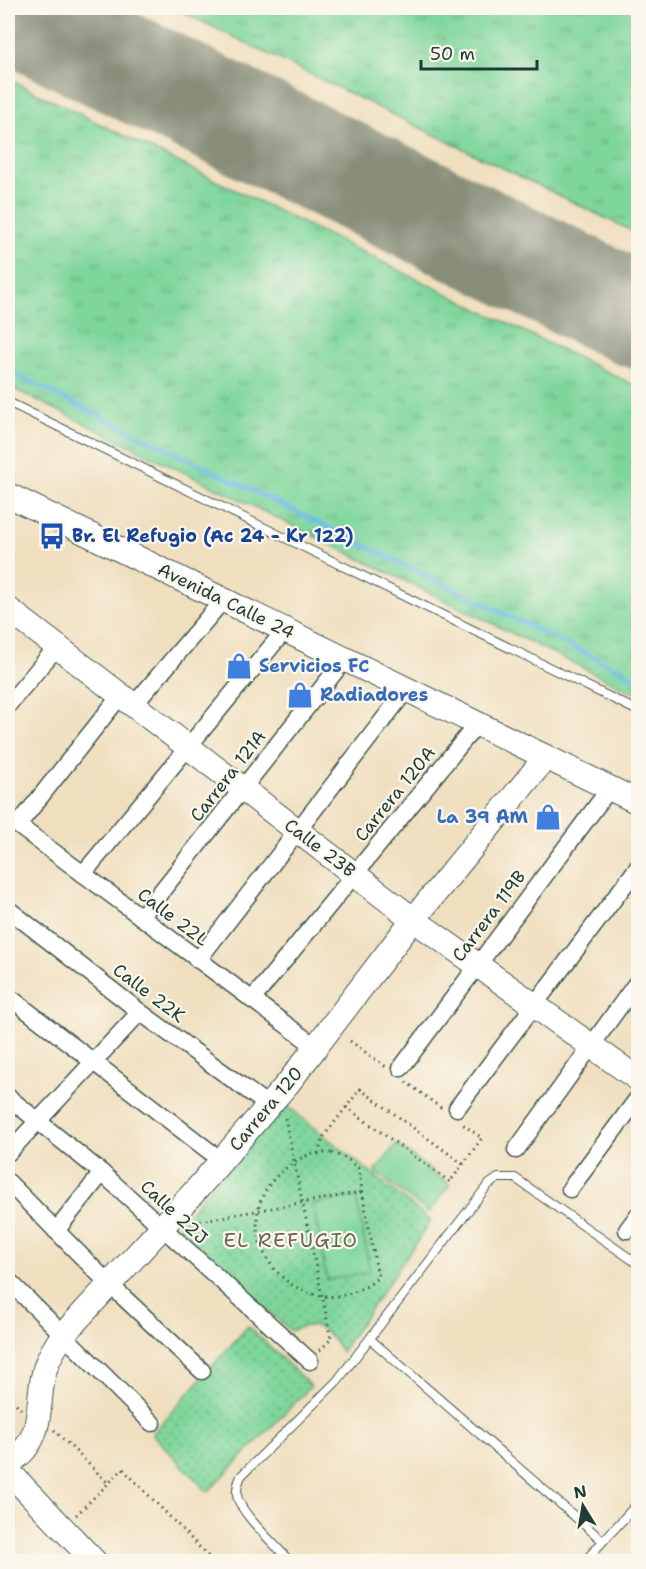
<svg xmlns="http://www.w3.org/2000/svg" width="646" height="1569" font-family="'Shantell Sans',sans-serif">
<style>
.grass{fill:url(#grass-tufts);stroke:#4e8a68;stroke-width:1.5}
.park{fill:url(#park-dots);stroke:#4e8a68;stroke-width:1.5}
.pitch{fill:#7ed69b;stroke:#4e8a68;stroke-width:1.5}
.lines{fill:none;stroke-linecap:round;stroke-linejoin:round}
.stream{stroke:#6bbae6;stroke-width:4.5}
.runway{stroke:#888e7a;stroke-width:105}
.lane-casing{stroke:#3e5549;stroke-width:10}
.street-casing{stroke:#3e5549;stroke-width:19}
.secondary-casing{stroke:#3e5549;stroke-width:26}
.path{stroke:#3e5549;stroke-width:3;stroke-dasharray:1.5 4.5;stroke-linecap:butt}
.lane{stroke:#fff;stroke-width:8}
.street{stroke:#fff;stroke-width:16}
.secondary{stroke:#fff;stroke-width:24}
.labels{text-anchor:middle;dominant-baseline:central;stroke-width:4.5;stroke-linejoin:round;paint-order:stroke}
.transit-label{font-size:18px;font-weight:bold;fill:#164399;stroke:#fbf7ec;text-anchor:start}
.street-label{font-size:18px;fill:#1f3d34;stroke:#fbf7ec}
.shop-label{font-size:18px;font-weight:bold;fill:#366cbe;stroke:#fbf7ec;text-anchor:start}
.neighbourhood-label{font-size:20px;letter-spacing:1.5px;fill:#6a644e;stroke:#fbf7ec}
</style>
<defs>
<pattern id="grass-tufts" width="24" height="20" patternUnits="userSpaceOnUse" patternTransform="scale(1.5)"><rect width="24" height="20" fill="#7ed69b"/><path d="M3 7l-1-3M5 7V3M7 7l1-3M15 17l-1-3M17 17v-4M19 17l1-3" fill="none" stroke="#67af7f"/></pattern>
<pattern id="park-dots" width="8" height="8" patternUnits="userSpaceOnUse" patternTransform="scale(1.5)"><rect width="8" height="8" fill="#7ed69b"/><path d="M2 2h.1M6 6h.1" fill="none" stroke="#67af7f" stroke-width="1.8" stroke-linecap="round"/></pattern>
</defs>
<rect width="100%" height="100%" fill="#fbf7ec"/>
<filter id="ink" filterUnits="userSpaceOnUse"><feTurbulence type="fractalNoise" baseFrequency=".0167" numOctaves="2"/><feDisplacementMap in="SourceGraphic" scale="12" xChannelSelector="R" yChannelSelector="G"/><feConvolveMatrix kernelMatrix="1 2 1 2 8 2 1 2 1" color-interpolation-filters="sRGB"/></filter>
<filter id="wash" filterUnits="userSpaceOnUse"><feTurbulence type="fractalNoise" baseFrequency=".008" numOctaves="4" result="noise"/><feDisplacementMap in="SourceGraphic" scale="24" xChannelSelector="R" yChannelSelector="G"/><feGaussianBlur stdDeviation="1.35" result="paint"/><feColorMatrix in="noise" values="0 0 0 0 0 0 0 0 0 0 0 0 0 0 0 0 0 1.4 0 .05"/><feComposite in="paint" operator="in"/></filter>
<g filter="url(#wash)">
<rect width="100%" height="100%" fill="#f0dfbf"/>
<g class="grass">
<path d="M174,8H638V234Z"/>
<path d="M8,79L638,387V695L8,386Z"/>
</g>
<g class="park">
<path d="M281,1101L431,1221L341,1352C329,1329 316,1319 291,1331L177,1228Z"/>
<path d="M248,1326L311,1386L208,1492L152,1434Z"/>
</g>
<g class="pitch">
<path d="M396,1144L450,1185L429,1213L375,1172Z"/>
<path d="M356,1196L370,1272L327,1280L313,1204Z"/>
</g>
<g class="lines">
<path class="stream" d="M8,371L638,679"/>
<path class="runway" d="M8,8L638,316"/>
</g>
</g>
<g filter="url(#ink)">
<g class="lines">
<g class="lane-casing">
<g id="lane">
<path d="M8,402L638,711"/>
<path d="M370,1339L603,1541"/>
<path d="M290,1562C277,1546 244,1517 238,1499C235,1491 238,1483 241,1476L337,1381L488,1185L498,1178H515L638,1264"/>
<path d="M584,1562L638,1503"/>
</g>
</g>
<g class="street-casing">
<g id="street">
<path d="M8,705L56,648"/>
<path d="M133,706L223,600"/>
<path d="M8,818L316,1047"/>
<path d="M18,825L120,696"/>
<path d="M83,874L285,630"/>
<path d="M8,909L140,1012L269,1106"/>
<path d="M141,917L345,659"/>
<path d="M198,960L407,689"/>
<path d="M8,996L222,1161"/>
<path d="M252,1000L477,724"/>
<path d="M401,1068L610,788"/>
<path d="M8,1097L102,1173L310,1361"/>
<path d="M457,1108L638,867"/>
<path d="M516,1150L638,981"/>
<path d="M8,1153L140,1012"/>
<path d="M8,1182L104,1279L202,1371"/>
<path d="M570,1189L638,1098"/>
<path d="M627,1230L638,1215"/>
<path d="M56,1231L102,1173"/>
<path d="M8,1280L152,1423"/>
</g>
</g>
<g class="secondary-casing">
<g id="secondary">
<path d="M8,495L638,802"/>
<path d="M8,609L414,920L638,1079"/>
<path d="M8,1465C13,1460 20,1455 25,1449C43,1427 37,1399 44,1373C47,1359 55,1347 63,1335L197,1189L289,1082L409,925L546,757"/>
<path d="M8,1471L95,1562"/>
</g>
</g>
<g class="path">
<path d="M350,1041L386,1067"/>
<path d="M406,1082L441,1108"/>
<path d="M360,1089L463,1164"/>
<path d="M346,1107L450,1182L482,1138L461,1123"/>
<path d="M285,1118L331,1339L319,1351"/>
<path d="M332,1153L346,1158L358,1168L378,1277C374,1281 369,1286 363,1288C293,1325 220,1231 278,1175C287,1167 297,1159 309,1155C316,1153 325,1153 332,1153Z"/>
<path d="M318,1154L324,1136L361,1088"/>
<path d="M194,1222L362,1192"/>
<path d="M8,1395L21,1409"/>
<path d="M54,1430L108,1483"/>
<path d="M76,1515L123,1469L214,1562"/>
</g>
<use href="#lane" class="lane"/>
<use href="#street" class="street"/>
<use href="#secondary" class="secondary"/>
</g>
</g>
<defs>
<g id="bus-bare" transform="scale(2.07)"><path d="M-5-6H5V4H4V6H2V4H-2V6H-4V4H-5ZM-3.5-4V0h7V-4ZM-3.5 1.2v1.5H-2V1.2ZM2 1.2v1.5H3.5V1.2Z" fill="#1a4fb4" stroke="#fbf7ec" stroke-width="2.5" paint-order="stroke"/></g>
<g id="shop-bare" transform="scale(2.07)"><path d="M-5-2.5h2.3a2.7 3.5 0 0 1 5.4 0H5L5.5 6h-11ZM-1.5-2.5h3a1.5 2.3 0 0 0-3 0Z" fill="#3f7fe0" stroke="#fbf7ec" stroke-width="2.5" paint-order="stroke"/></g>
</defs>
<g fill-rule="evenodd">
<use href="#bus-bare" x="52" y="536"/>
<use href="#shop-bare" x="239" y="666"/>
<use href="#shop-bare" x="300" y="695"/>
<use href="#shop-bare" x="548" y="817"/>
</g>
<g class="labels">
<g class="transit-label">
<text x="72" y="536">Br. El Refugio (Ac 24 - Kr 122)</text>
</g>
<g class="street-label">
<text transform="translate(226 601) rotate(26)">Avenida Calle 24</text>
<text transform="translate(228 776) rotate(-52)">Carrera 121A</text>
<text transform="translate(395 794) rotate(-51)">Carrera 120A</text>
<text transform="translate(320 848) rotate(37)">Calle 23B</text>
<text transform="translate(489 916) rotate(-53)">Carrera 119B</text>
<text transform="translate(173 917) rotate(37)">Calle 22L</text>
<text transform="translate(149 993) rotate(37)">Calle 22K</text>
<text transform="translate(266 1109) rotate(-50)">Carrera 120</text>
<text transform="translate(174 1212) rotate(43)">Calle 22J</text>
</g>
<g class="shop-label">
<text x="259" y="666">Servicios FC</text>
<text x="320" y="695">Radiadores</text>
<text x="528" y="817" text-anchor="end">La 39 AM</text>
</g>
<g class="neighbourhood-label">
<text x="291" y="1240">EL REFUGIO</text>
</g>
</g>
<rect width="646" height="1569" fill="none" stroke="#fbf7ec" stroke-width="30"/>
<g transform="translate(583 1506) rotate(349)" stroke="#fbf7ec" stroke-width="4.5" paint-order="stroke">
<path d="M0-4.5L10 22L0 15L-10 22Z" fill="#1f3d34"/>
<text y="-9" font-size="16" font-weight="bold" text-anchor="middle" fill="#1f3d34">N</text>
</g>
<path d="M421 60v9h116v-9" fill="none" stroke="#1f3d34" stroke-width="3"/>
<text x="430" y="60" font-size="18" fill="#1f3d34" stroke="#fbf7ec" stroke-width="4.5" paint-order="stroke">50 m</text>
</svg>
